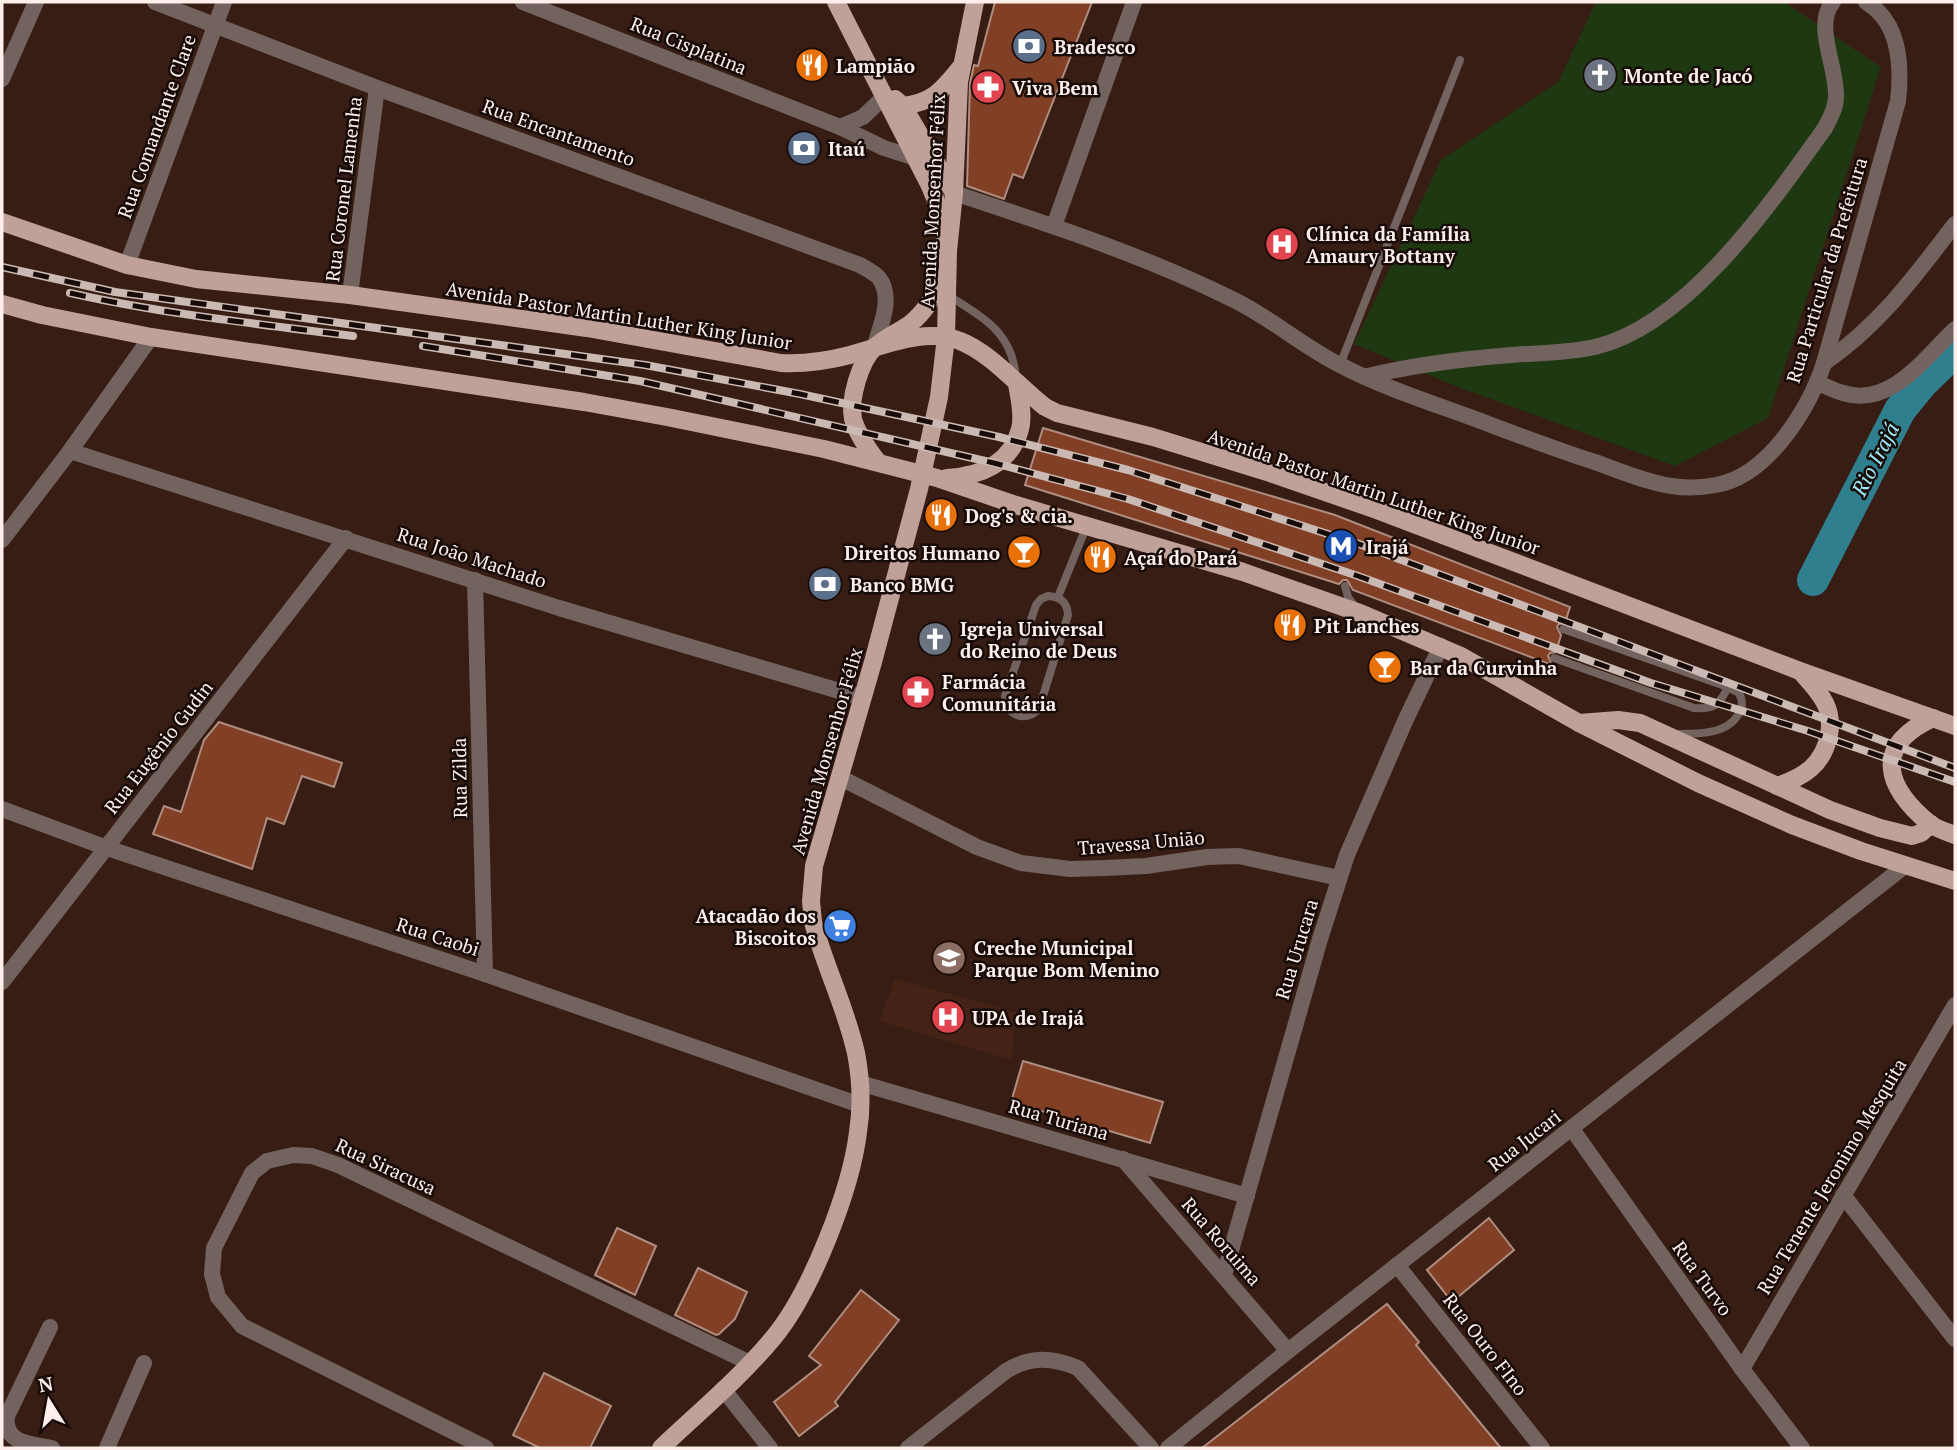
<svg xmlns="http://www.w3.org/2000/svg" width="1957" height="1450" font-family="'PT Serif',serif">
<style>
.built{fill:#442316}
.green{fill:#1e3812}
.lines{fill:none;stroke-linecap:round;stroke-linejoin:round}
.river{stroke:#307f8e;stroke-width:32}
.building{fill:#813f25;stroke:#af8d81;stroke-width:2}
.service{stroke:#72635f;stroke-width:8}
.minor{stroke:#72635f;stroke-width:16}
.primary{stroke:#c0a199;stroke-width:18}
.rail-casing{stroke:#cbb9b3;stroke-width:8}
.rail{stroke:#160b07;stroke-width:5;stroke-dasharray:16;stroke-linecap:butt}
.labels{text-anchor:middle;dominant-baseline:central;stroke-width:5;stroke-linejoin:round;paint-order:stroke}
.street-label{font-size:19px;fill:#feefea;stroke:#160b07}
.poi-label{font-size:19px;font-weight:bold;fill:#feefea;stroke:#160b07;text-anchor:start}
.water-label{font-size:21px;font-style:italic;fill:#9ee9f9;stroke:#160b07}
</style>
<rect width="100%" height="100%" fill="#371d13"/>
<path class="built" d="M895,979L1016,1012L1012,1060L879,1021Z"/>
<path class="green" d="M1596,2H1784L1881,67L1768,418L1675,466L1458,387L1354,344L1441,160L1558,82Z"/>
<g class="lines">
<path class="river" d="M1813,580L1900,410L1922,383L1955,351"/>
</g>
<g class="building">
<path d="M995,2H1092L1023,178L1013,174L1004,199L967,186L970,83L974,65L978,66Z"/>
<path d="M1043,428L1335,515L1570,607L1565,623L1559,624L1557,627L1561,635L1556,652L1550,653L1548,656L1552,665L1353,590L1347,580H1343L1339,584L1025,485Z"/>
<path d="M219,722L342,763L334,787L302,776L284,824L267,818L252,869L153,834L164,806L181,812L204,740Z"/>
<path d="M1023,1061L1163,1102L1150,1143L1011,1102Z"/>
<path d="M1489,1218L1514,1250L1452,1302L1427,1270Z"/>
<path d="M617,1228L656,1246L635,1295L595,1275Z"/>
<path d="M698,1268L747,1292L735,1319L719,1334L716,1335L675,1315Z"/>
<path d="M861,1290L899,1320L835,1402L838,1406L799,1436L774,1402L821,1365L809,1356Z"/>
<path d="M1387,1304L1419,1342L1416,1345L1501,1448H1202Z"/>
<path d="M544,1373L611,1406L590,1448H540L513,1435Z"/>
</g>
<g class="lines">
<g class="service">
<path d="M948,295C984,319 1012,331 1016,378"/>
<path d="M1340,365L1460,60"/>
<path d="M1345,586L1348,597L1356,608"/>
<path d="M1048,596C1061,597 1067,602 1068,615L1039,709C1025,723 1007,716 1005,696L1036,605L1041,599Z"/>
<path d="M1058,597L1087,525"/>
<path d="M1563,629L1728,687L1739,693C1743,701 1743,707 1738,715C1726,735 1696,734 1675,734"/>
<path d="M1554,658L1694,708C1714,710 1720,704 1728,687"/>
</g>
<g class="minor">
<path d="M155,2L377,88L860,265C866,269 874,272 879,278C894,297 880,327 874,348"/>
<path d="M523,2L840,127L884,148L915,158"/>
<path d="M2,79L36,2"/>
<path d="M840,127L863,117L885,96"/>
<path d="M954,193C1048,224 1143,255 1232,299C1270,317 1302,346 1340,365C1384,388 1432,403 1478,420C1518,435 1557,450 1598,463C1616,470 1634,477 1653,482C1673,488 1695,489 1716,485C1768,476 1809,409 1824,363L1898,101C1902,66 1900,22 1866,2"/>
<path d="M1054,226L1134,2"/>
<path d="M127,265L224,2"/>
<path d="M350,295L377,88"/>
<path d="M1824,363C1879,326 1915,276 1955,224"/>
<path d="M1364,377C1412,365 1461,359 1511,355C1539,353 1568,353 1595,347C1688,325 1772,202 1825,128C1830,118 1836,108 1836,97C1838,70 1813,24 1833,2"/>
<path d="M1818,383C1826,386 1834,391 1843,393C1891,408 1925,357 1955,329"/>
<path d="M70,451L559,608L863,698"/>
<path d="M2,540L70,451L151,337"/>
<path d="M475,580L485,974"/>
<path d="M839,777L977,847L1021,863L1070,869L1105,868L1146,866L1207,857L1239,856L1339,878"/>
<path d="M2,809L107,848L485,974L860,1105"/>
<path d="M2,982L346,538"/>
<path d="M860,1083L1247,1196"/>
<path d="M1572,1129L1742,1369L1802,1448"/>
<path d="M1123,1159L1288,1351"/>
<path d="M1843,1195L1955,1339"/>
<path d="M1397,1265L1542,1448"/>
<path d="M1224,1275L1320,939L1347,855L1406,719L1441,646"/>
<path d="M50,1327L7,1416C3,1444 32,1444 52,1448"/>
<path d="M1742,1369L1955,1005"/>
<path d="M723,1389L770,1448"/>
<path d="M107,1448L144,1363"/>
<path d="M486,1448L242,1326L218,1297L212,1274L214,1248L252,1173L267,1161L293,1155L312,1156L338,1165L750,1363"/>
<path d="M908,1448L1006,1371C1030,1356 1052,1357 1078,1368L1151,1448"/>
<path d="M1168,1448L1288,1351L1906,865"/>
</g>
<g class="primary">
<path d="M836,2L930,186L935,198L945,238"/>
<path d="M895,99L903,106C934,102 942,90 961,67"/>
<path d="M903,106L954,193"/>
<path d="M2,222L127,265L196,279L350,295L587,328L781,363C804,364 827,361 850,355C883,346 927,327 960,341C991,353 1019,387 1045,407L1057,413L1153,437L1270,473L1377,510L1800,671L1955,726"/>
<path d="M2,304L42,315L151,337L584,402L667,417L824,449L937,478L1016,505L1243,572L1360,613L1461,656L1579,723L1698,783L1792,825L1861,851L1955,881"/>
<path d="M877,461C868,449 857,434 853,419C849,399 860,362 874,348C883,338 899,332 910,324C926,311 935,294 945,276"/>
<path d="M947,478C980,476 1011,464 1020,429C1024,415 1019,397 1017,384"/>
<path d="M1933,718C1872,746 1885,787 1930,824C1937,829 1947,832 1955,835"/>
<path d="M1579,723L1618,720L1640,723L1830,810L1880,828L1912,836L1921,833L1931,824"/>
<path d="M1777,786C1804,777 1823,765 1829,735C1831,724 1830,713 1825,703C1819,691 1809,681 1801,672"/>
<path d="M661,1448C699,1412 741,1377 774,1337C811,1292 851,1190 858,1132C862,1107 861,1079 856,1053C846,1008 825,967 813,922L811,901L814,866L873,662L919,489L939,397L946,337L948,251L954,193L959,82L975,2"/>
</g>
<g class="rail-casing">
<g id="rail">
<path d="M2,267L115,292L645,365L800,394L999,437L1128,470L1359,544L1955,768"/>
<path d="M70,293C163,314 258,324 353,336"/>
<path d="M423,346L640,381L994,463L1128,499L1358,576L1651,683L1808,731L1955,782"/>
</g>
</g>
<use href="#rail" class="rail"/>
</g>
<defs>
<g id="bank-disc" transform="scale(1.75)"><circle r="9.5" fill="#5c6f8a" stroke="#160b07"/><path d="M-6-4H6V4H-6ZM0-2.3a2.3 2.3 0 1 0 0 4.6a2.3 2.3 0 1 0 0-4.6Z" fill="#fff"/></g>
<g id="restaurant-disc" transform="scale(1.75)"><circle r="9.5" fill="#e8710a" stroke="#160b07"/><path d="M-5-6h1v4h1v-4h1v4h1v-4h1v5L-1.5 .5V6h-2V.5L-5-1ZM5-6V6H3V1.5H1.5Q1.5-4 5-6Z" fill="#fff"/></g>
<g id="church-disc" transform="scale(1.75)"><circle r="9.5" fill="#6b7280" stroke="#160b07"/><path d="M-1.2-6h2.4v3.5h3.3v2.4h-3.3V6h-2.4V-.1h-3.3v-2.4h3.3Z" fill="#fff"/></g>
<g id="pharmacy-disc" transform="scale(1.75)"><circle r="9.5" fill="#e0444e" stroke="#160b07"/><path d="M-2-6h4v4h4v4h-4v4h-4v-4h-4v-4h4Z" fill="#fff"/></g>
<g id="hospital-disc" transform="scale(1.75)"><circle r="9.5" fill="#e0444e" stroke="#160b07"/><path d="M-5-5h3v3.5h4V-5h3V5h-3V1.5h-4V5h-3Z" fill="#fff"/></g>
<g id="metro-disc" transform="scale(1.75)"><circle r="9.5" fill="#1a4fb4" stroke="#160b07"/><path d="M-5.5 5V-5H-3L0 0L3-5H5.5V5H3V-.5L0 4L-3-.5V5Z" fill="#fff"/></g>
<g id="bar-disc" transform="scale(1.75)"><circle r="9.5" fill="#e8710a" stroke="#160b07"/><path d="M-6-5H6L.8 .8V4.5H3.5V6h-7V4.5H-.8V.8Z" fill="#fff"/></g>
<g id="supermarket-disc" transform="scale(1.75)"><circle r="9.5" fill="#3f7fe0" stroke="#160b07"/><path d="M-6-5.5h2.5l.6 2H6L4.5 2H-2.5L-4.4-4H-6ZM-1.5 3.2a1.3 1.3 0 1 0 .1 0ZM3 3.2a1.3 1.3 0 1 0 .1 0Z" fill="#fff"/></g>
<g id="school-disc" transform="scale(1.75)"><circle r="9.5" fill="#8d6e63" stroke="#160b07"/><path d="M0-5L7-2L0 1L-7-2ZM-4 1L0 2.5L4 1V4Q0 6-4 4Z" fill="#fff"/></g>
</defs>
<g fill-rule="evenodd">
<use href="#bank-disc" x="1029" y="46"/>
<use href="#restaurant-disc" x="812" y="65"/>
<use href="#church-disc" x="1600" y="75"/>
<use href="#pharmacy-disc" x="988" y="87"/>
<use href="#bank-disc" x="804" y="148"/>
<use href="#hospital-disc" x="1282" y="244"/>
<use href="#restaurant-disc" x="941" y="515"/>
<use href="#metro-disc" x="1341" y="546"/>
<use href="#bar-disc" x="1024" y="552"/>
<use href="#restaurant-disc" x="1100" y="557"/>
<use href="#bank-disc" x="825" y="584"/>
<use href="#restaurant-disc" x="1290" y="625"/>
<use href="#church-disc" x="935" y="639"/>
<use href="#bar-disc" x="1385" y="667"/>
<use href="#pharmacy-disc" x="918" y="692"/>
<use href="#supermarket-disc" x="840" y="926"/>
<use href="#school-disc" x="949" y="958"/>
<use href="#hospital-disc" x="948" y="1017"/>
</g>
<g class="labels">
<g class="street-label">
<text transform="translate(689 45) rotate(22)">Rua Cisplatina</text>
<text transform="translate(156 126) rotate(-70)">Rua Comandante Clare</text>
<text transform="translate(559 132) rotate(20)">Rua Encantamento</text>
<text transform="translate(343 189) rotate(-83)">Rua Coronel Lamenha</text>
<text transform="translate(932 201) rotate(-87)">Avenida Monsenhor Félix</text>
<text transform="translate(1826 270) rotate(-73)">Rua Particular da Prefeitura</text>
<text transform="translate(619 315) rotate(9)">Avenida Pastor Martin Luther King Junior</text>
<text transform="translate(1374 491) rotate(19)">Avenida Pastor Martin Luther King Junior</text>
<text transform="translate(472 557) rotate(18)">Rua João Machado</text>
<text transform="translate(158 747) rotate(-52)">Rua Eugênio Gudin</text>
<text transform="translate(826 751) rotate(-74)">Avenida Monsenhor Félix</text>
<text transform="translate(459 778) rotate(-91)">Rua Zilda</text>
<text transform="translate(1141 842) rotate(-5)">Travessa União</text>
<text transform="translate(438 936) rotate(18)">Rua Caobi</text>
<text transform="translate(1296 949) rotate(-73)">Rua Urucara</text>
<text transform="translate(1059 1119) rotate(16)">Rua Turiana</text>
<text transform="translate(1524 1140) rotate(-38)">Rua Jucari</text>
<text transform="translate(386 1166) rotate(25)">Rua Siracusa</text>
<text transform="translate(1831 1176) rotate(-59)">Rua Tenente Jeronimo Mesquita</text>
<text transform="translate(1222 1241) rotate(49)">Rua Roruima</text>
<text transform="translate(1703 1278) rotate(54)">Rua Turvo</text>
<text transform="translate(1486 1344) rotate(52)">Rua Ouro FIno</text>
</g>
<g class="poi-label">
<text x="1054" y="46">Bradesco</text>
<text x="836" y="65">Lampião</text>
<text x="1624" y="75">Monte de Jacó</text>
<text x="1012" y="87">Viva Bem</text>
<text x="828" y="148">Itaú</text>
<text x="1306" y="233">Clínica da Família<tspan x="1306" dy="22">Amaury Bottany</tspan></text>
<text x="965" y="515">Dog's &amp; cia.</text>
<text x="1366" y="546">Irajá</text>
<text x="1000" y="552" text-anchor="end">Direitos Humano</text>
<text x="1124" y="557">Açaí do Pará</text>
<text x="850" y="584">Banco BMG</text>
<text x="1314" y="625">Pit Lanches</text>
<text x="960" y="628">Igreja Universal<tspan x="960" dy="22">do Reino de Deus</tspan></text>
<text x="1410" y="667">Bar da Curvinha</text>
<text x="942" y="681">Farmácia<tspan x="942" dy="22">Comunitária</tspan></text>
<text x="816" y="915" text-anchor="end">Atacadão dos<tspan x="816" dy="22">Biscoitos</tspan></text>
<text x="974" y="947">Creche Municipal<tspan x="974" dy="22">Parque Bom Menino</tspan></text>
<text x="972" y="1017">UPA de Irajá</text>
</g>
<g class="water-label">
<text transform="translate(1875 459) rotate(-63)">Rio Irajá</text>
</g>
</g>
<rect width="1957" height="1450" fill="none" stroke="#feefea" stroke-width="7"/>
<g transform="translate(49 1401) rotate(349)" stroke="#160b07" stroke-width="5" paint-order="stroke">
<path d="M0-5L12 26L0 18L-12 26Z" fill="#feefea"/>
<text y="-10" font-size="19" font-weight="bold" text-anchor="middle" fill="#feefea">N</text>
</g>
</svg>
